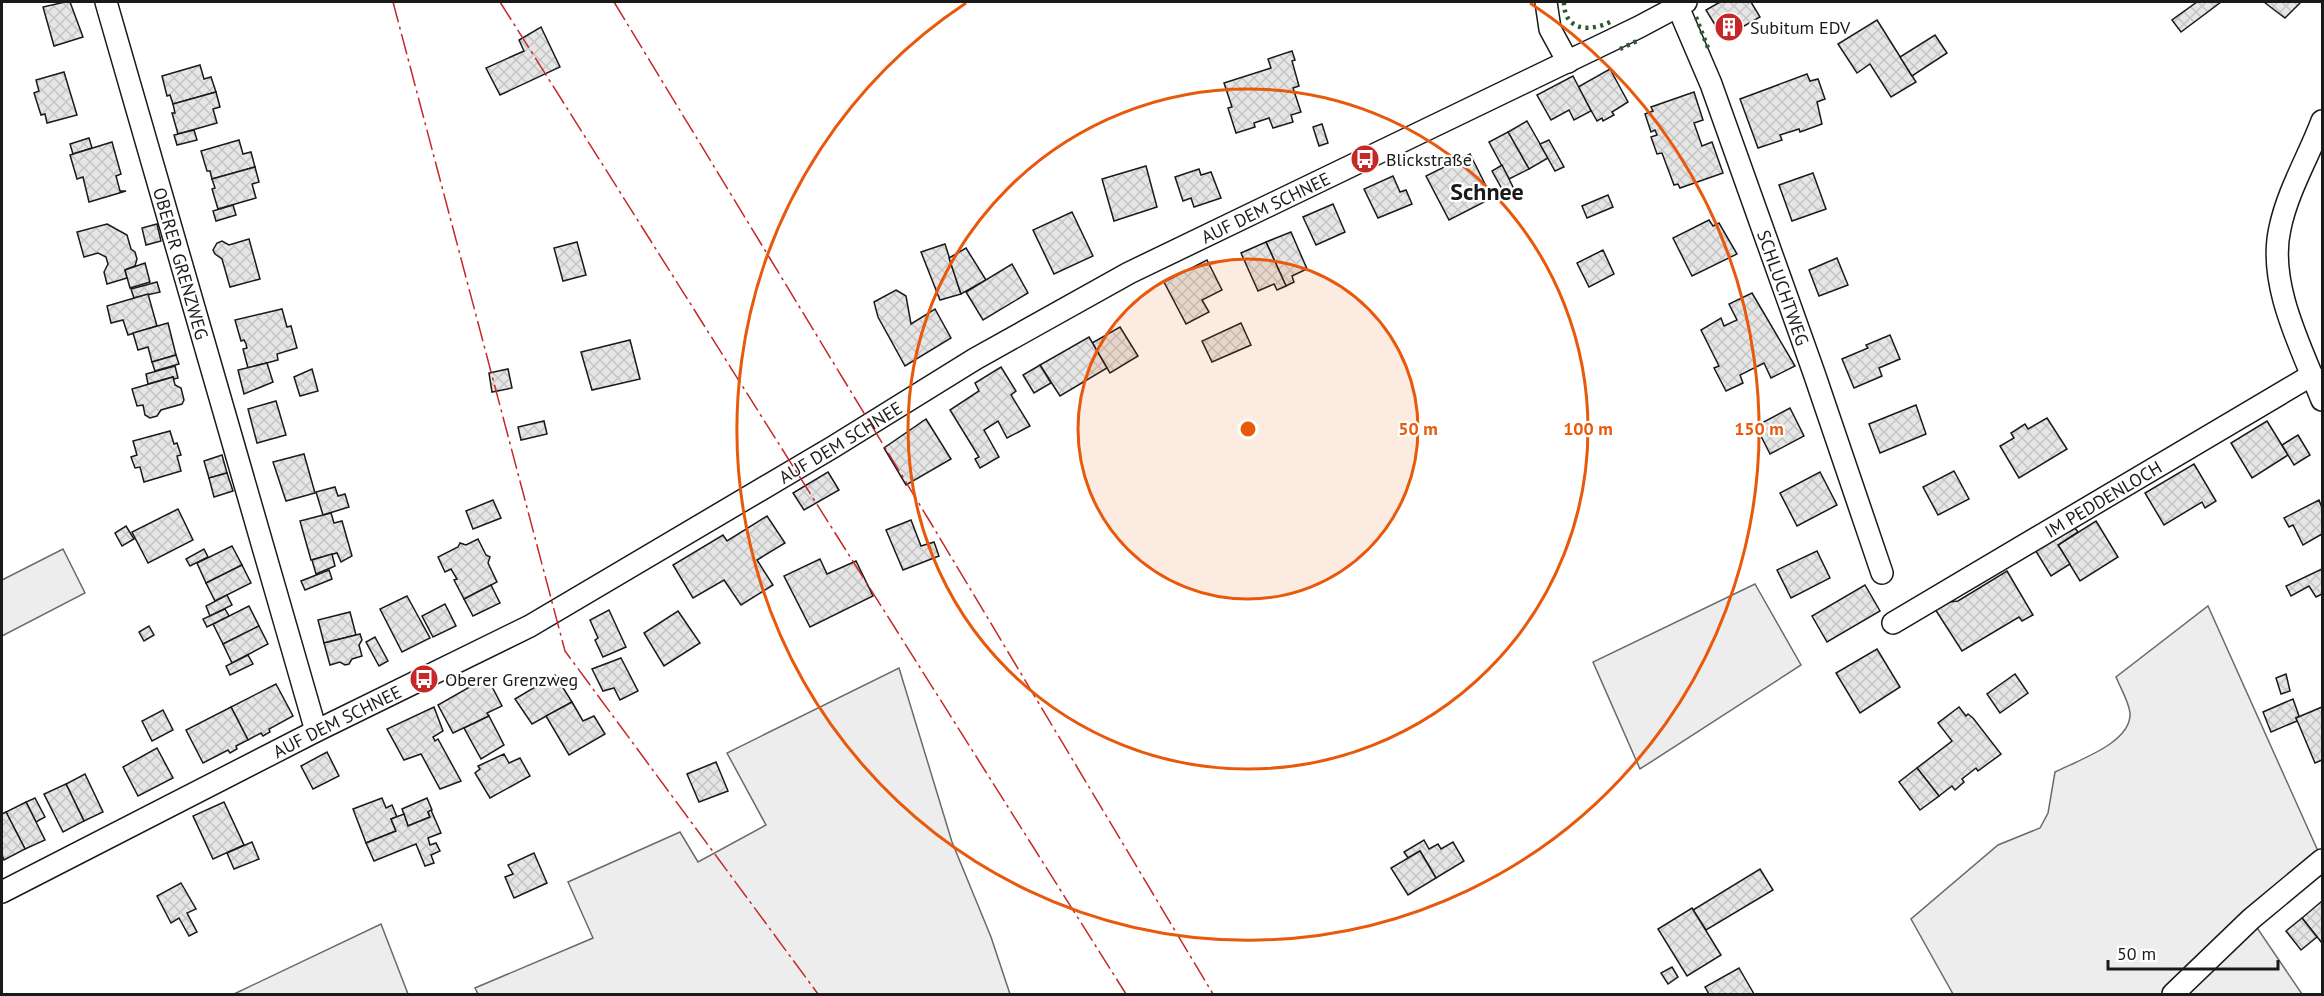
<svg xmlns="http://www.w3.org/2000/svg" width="2324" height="996" font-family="'PT Sans',sans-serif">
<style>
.green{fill:#ededed;stroke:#6a6a6a;stroke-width:1.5}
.building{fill:url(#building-cross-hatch);stroke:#1a1a1a;stroke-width:1.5}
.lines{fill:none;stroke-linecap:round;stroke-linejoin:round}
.street-casing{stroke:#1a1a1a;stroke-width:24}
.street{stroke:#fff;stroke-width:21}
.hedge{stroke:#2b5a34;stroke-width:4.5;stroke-dasharray:3 4.5;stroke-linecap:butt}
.power{stroke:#c62828;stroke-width:1.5;stroke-dasharray:21 4.5 3 4.5;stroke-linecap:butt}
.ring{fill:none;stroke:#e8590c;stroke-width:3}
.labels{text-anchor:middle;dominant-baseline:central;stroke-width:4.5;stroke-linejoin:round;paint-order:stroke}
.poi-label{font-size:18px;fill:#1a1a1a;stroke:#fff;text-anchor:start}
.street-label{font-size:18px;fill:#1a1a1a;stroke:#fff}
.district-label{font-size:24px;font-weight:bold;fill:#1a1a1a;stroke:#fff}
.centre{fill:#e8590c;stroke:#fff;stroke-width:3}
.ring-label{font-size:18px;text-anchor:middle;font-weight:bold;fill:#e8590c;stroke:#fff;stroke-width:4.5;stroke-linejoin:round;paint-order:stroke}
</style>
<defs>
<pattern id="building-cross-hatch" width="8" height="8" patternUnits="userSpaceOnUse" patternTransform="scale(1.5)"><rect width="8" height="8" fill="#e6e6e6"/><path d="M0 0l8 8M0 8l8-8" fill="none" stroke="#c5c5c5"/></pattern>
</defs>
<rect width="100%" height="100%" fill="#fff"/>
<g class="green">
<path d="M63,549L85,593L2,636V580Z"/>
<path d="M1755,584L1801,665L1640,769L1593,662Z"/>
<path d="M2208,606L2322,860L2251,919L2302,994H1953L1911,919L1998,845L2040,828L2048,813L2055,772C2076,761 2132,743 2130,713C2129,702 2120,687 2116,677Z"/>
<path d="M899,668L952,842L991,937L1010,994H478L475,988L593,938L568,882L680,832L698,862L766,825L727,753Z"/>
<path d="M381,924L408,994H234Z"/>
</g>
<g class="building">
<path d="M65,2H70L83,37L54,46L43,7Z"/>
<path d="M1720,2H1751L1760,17L1723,38L1706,10Z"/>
<path d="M2197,2H2221L2181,32L2172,20Z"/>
<path d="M2264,2H2301L2285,18Z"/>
<path d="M1877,20L1916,82L1891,97L1870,64L1857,73L1838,44Z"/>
<path d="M541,27L560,67L500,95L486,68L524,51L519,40Z"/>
<path d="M1935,35L1947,53L1912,76L1900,57Z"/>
<path d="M1292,51L1295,60L1292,61L1299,86L1293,88L1301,112L1291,115L1293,122L1273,128L1269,118L1254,123L1255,127L1236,133L1228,108L1232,107L1224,83L1271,68L1268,59Z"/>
<path d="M200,65L204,79L211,77L216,92L173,104L170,95L167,96L162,76Z"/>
<path d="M1610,69L1628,102L1612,112L1614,115L1603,121L1602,118L1597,121L1578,87Z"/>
<path d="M64,72L77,115L47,123L45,114L41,115L34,93L39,91L36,80Z"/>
<path d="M1807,74L1810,81L1818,79L1825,99L1817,102L1822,124L1800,132L1799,129L1780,135L1782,140L1758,148L1740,99Z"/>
<path d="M1573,76L1591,111L1574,120L1569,110L1551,120L1537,95Z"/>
<path d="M216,92L220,107L213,109L217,123L178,134L172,113H175L173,104Z"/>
<path d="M1694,92L1703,120L1694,123L1702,146L1712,142L1723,173L1680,188L1678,184L1674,185L1662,153L1657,154L1651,137L1657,135L1655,130L1651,132L1645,114L1653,111L1651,107Z"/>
<path d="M1527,121L1548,158L1529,169L1508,132Z"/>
<path d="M1322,124L1328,143L1319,146L1313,127Z"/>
<path d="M194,130L197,140L177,145L174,135Z"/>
<path d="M1508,132L1529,169L1509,179L1489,142Z"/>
<path d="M89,138L92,148L73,154L70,144Z"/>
<path d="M239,140L243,154L251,152L255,167L212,179L210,171H207L201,151Z"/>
<path d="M1549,140L1564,167L1555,171L1540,144Z"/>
<path d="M112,142L121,174L116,176L120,191H126L89,202L83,177L77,179L70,155Z"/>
<path d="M1470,154L1492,198L1449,220L1426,176Z"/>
<path d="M1502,165L1516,193L1507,198L1492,171Z"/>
<path d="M1146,166L1157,207L1114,221L1102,179Z"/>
<path d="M255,167L259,182L252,184L256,198L218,209L212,189L215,188L212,179Z"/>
<path d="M1199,169L1201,175L1211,172L1221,198L1194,207L1191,198L1183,201L1175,177Z"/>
<path d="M1813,173L1826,209L1792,221L1779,185Z"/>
<path d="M1393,176L1400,192L1406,190L1412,204L1378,218L1364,189Z"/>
<path d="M1608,195L1613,207L1587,218L1582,206Z"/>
<path d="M1333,204L1345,232L1316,245L1303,217Z"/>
<path d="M233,205L236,215L216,221L213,211Z"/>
<path d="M1072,212L1093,256L1054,274L1033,230Z"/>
<path d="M1709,220L1713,226L1719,223L1737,254L1692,276L1673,238Z"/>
<path d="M107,224L127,235L131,249L135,252L137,259L135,266L125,270L127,278L107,284L104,272L108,264L106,257L98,253L84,257L77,232Z"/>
<path d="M157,224L161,241L146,245L142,228Z"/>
<path d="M1291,232L1307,269L1292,276L1294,282L1286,286L1266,242Z"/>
<path d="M249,239L260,279L230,287L222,259L215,254L213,250L217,243L222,241L229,245Z"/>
<path d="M577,242L586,275L563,281L554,248Z"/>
<path d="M1266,242L1286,286L1277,290L1274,284L1258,291L1241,253Z"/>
<path d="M945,244L961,294L940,300L921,252Z"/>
<path d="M966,248L986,280L961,294L949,258Z"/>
<path d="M1603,250L1614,274L1589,287L1577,263Z"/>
<path d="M1837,258L1848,285L1819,296L1809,270Z"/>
<path d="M1207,260L1222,290L1202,300L1209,312L1186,324L1164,282Z"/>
<path d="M145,263L150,282L130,288L125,270Z"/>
<path d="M1012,264L1028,293L983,320L966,292Z"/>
<path d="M157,282L160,292L134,298L131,289Z"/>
<path d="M896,290L906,296L911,324L935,309L951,338L905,366L878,317L874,302Z"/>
<path d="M1752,293L1795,366L1771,378L1764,363L1740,375L1743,383L1726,391L1714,368L1719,366L1701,330L1721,318L1724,326L1737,320L1729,304Z"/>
<path d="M148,294L157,326L128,335L123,320L111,323L107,306Z"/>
<path d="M282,309L287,327L291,326L297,348L277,354L278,360L248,368L243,349L247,348L246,344L244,340L241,341L235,320Z"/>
<path d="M168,323L176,355L152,362L148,347L138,350L133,333Z"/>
<path d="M1241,323L1251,345L1212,362L1202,341Z"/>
<path d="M1120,327L1138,356L1110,373L1092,343Z"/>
<path d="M1890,335L1900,359L1879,368L1882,376L1854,388L1842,359L1868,348L1866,345Z"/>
<path d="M1089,337L1107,368L1060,396L1040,365Z"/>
<path d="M630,340L640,379L592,390L581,352Z"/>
<path d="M176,355L179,364L155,371L152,362Z"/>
<path d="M267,363L273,382L244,394L238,370Z"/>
<path d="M1040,365L1051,383L1034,393L1023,375Z"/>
<path d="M175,366L178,378L174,379L173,377L148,384L146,374Z"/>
<path d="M1001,367L1016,391L1011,395L1030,426L1007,438L998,421L984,430L999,457L980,468L975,459L979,457L950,410L979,391L975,383Z"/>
<path d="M312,369L318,391L300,396L294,377Z"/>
<path d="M508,369L512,388L492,392L489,373Z"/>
<path d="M173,377L175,385L181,388L184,400L182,404L161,410L157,416L150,418L145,415L143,405L137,406L132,389Z"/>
<path d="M276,401L286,435L257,443L248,409Z"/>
<path d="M1916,405L1926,434L1880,453L1869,424Z"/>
<path d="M1790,408L1804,436L1770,454L1756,426Z"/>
<path d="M2047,418L2067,449L2019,478L2000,446L2014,438L2011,433L2025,424L2028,429Z"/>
<path d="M926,419L951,459L906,485L884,448Z"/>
<path d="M544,421L547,434L521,440L518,427Z"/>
<path d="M2267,421L2288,455L2252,478L2231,443Z"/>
<path d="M170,431L174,444L177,443L181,455L177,456L181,471L144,482L140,467L135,468L131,457L137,455L133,441Z"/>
<path d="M2298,435L2310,455L2294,465L2282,445Z"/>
<path d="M304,454L315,493L286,501L273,462Z"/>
<path d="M222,455L227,473L209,478L204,461Z"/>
<path d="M2194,464L2216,501L2205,508L2202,502L2164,525L2145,493Z"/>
<path d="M1954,471L1969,499L1938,515L1923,487Z"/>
<path d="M828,472L839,490L804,510L793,493Z"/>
<path d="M1820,472L1837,505L1797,526L1780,493Z"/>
<path d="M227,473L233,491L214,497L209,478Z"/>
<path d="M335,487L338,496L345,494L349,507L323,515L316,492Z"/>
<path d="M493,500L501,518L473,529L466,511Z"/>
<path d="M2319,500L2322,508V534L2303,545L2293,525L2289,527L2284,518Z"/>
<path d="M178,509L193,540L148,563L132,532Z"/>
<path d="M331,513L334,523L342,521L352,556L341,562L337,553L311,560L300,521Z"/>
<path d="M767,516L785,543L757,560L773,585L741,605L724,580L693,598L673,565L723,535L727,541Z"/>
<path d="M911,520L921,546L934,542L939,556L903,570L886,530Z"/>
<path d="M2096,521L2118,557L2080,581L2058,545Z"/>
<path d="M2072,524L2078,532L2058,545L2070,564L2051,576L2034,548Z"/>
<path d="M126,526L134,539L122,546L115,533Z"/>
<path d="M478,539L486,555L490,557L488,563L497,582L464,599L454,580L457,579L451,569L445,572L438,557L458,547L460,543L466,545Z"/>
<path d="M232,546L242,565L206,583L197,563Z"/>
<path d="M204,549L208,557L190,566L186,559Z"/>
<path d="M1817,551L1830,578L1791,598L1777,570Z"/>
<path d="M332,554L335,566L316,574L312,560Z"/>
<path d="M820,559L827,574L856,561L873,596L810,627L784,576Z"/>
<path d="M242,565L251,583L215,601L206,583Z"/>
<path d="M2322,569V594L2316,597L2309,586L2291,596L2286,586Z"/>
<path d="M329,570L332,579L305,590L301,581Z"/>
<path d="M2007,571L2033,615L2022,621L2019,617L1962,651L1935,609L1949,602L1958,601Z"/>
<path d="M491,585L500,603L473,616L464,599Z"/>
<path d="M1865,585L1880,611L1827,642L1812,616Z"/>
<path d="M227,595L232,605L210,616L206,606Z"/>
<path d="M407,596L430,638L402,652L380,609Z"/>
<path d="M445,604L456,626L433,637L422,616Z"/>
<path d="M249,606L259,626L223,644L213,624Z"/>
<path d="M225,609L229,616L207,627L203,619Z"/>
<path d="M609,610L626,647L603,657L595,640L598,638L590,620Z"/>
<path d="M678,611L700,643L664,666L644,633Z"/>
<path d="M350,612L356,635L324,643L318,620Z"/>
<path d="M149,626L154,635L144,641L139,632Z"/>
<path d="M259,626L268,644L232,663L223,644Z"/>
<path d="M360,634L362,640L359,645L362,656L352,659L349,664L345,665L340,662L330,665L324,643Z"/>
<path d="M375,637L388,661L379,666L366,642Z"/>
<path d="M1877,649L1900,687L1860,713L1836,673Z"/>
<path d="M248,655L253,664L230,675L226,666Z"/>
<path d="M621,658L638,691L620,700L614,688L603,691L592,669Z"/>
<path d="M2015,674L2028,693L2000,713L1987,694Z"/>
<path d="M2286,674L2290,691L2281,694L2276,678Z"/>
<path d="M555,675L572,702L532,724L515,699Z"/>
<path d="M487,677L502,706L487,713L489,716L453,733L438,705Z"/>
<path d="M276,684L293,716L269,729L270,732L263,736L261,733L248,740L231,707Z"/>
<path d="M2293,699L2299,716L2296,718L2297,721L2271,732L2263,712Z"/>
<path d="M572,702L583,721L594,716L605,734L569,755L546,716Z"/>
<path d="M231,707L248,740L236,746L237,749L230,753L228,750L203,763L186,730Z"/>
<path d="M434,707L443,731L433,737L435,741L438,739L461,781L440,789L421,754L404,760L387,729Z"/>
<path d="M1959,707L1966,716L1968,714L1973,718L2001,754L1978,771L1976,768L1962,779L1964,782L1955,790L1952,786L1939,796L1917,768L1952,741L1938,723Z"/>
<path d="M2322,707V760L2315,763L2296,718Z"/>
<path d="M163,710L173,730L152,741L142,721Z"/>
<path d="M489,716L504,745L481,759L464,728Z"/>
<path d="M157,748L173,778L138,796L123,767Z"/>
<path d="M327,752L339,776L313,789L301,766Z"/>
<path d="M504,754L509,763L520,758L530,776L490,798L475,773L480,769L478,766Z"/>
<path d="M716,762L728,791L699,802L687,774Z"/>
<path d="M1917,768L1939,796L1920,810L1899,782Z"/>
<path d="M85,774L103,812L84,821L66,784Z"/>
<path d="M66,784L84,821L63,832L44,794Z"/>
<path d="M35,798L45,817L36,822L26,802Z"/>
<path d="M382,798L386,808L392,805L397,817L391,819L396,831L366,843L353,809Z"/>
<path d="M427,798L432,810L428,812L430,817L408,826L402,809Z"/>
<path d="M26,802L45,840L25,849L6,812Z"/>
<path d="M224,802L244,845L213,859L193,816Z"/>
<path d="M431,810L441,833L428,838L430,845L436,843L440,851L431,855L434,863L425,866L416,844L374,861L366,843L396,831L391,819L404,814L408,826L430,817L428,812Z"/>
<path d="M6,812L25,849L4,860L2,855V814Z"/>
<path d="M1424,840L1429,849L1438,844L1441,849L1453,842L1464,861L1436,878L1420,851L1408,858L1404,852Z"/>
<path d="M252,842L259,859L234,869L227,853Z"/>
<path d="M1420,851L1436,878L1408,895L1391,868Z"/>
<path d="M534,853L547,883L514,898L505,877L513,874L508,865Z"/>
<path d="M1760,869L1773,890L1706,930L1693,910Z"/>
<path d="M181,883L196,909L187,913L197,932L189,936L179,918L171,923L157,896Z"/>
<path d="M2322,901V943L2302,918Z"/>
<path d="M1692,908L1721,955L1687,976L1658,929Z"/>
<path d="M2302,918L2317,937L2301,950L2286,931Z"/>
<path d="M1672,967L1678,977L1668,984L1661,973Z"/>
<path d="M1739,968L1754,994H1709L1705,987Z"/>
</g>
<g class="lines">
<g class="street-casing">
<g id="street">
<path id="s1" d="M106,2L316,731"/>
<path d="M1546,2L1550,29L1568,62"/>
<path id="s2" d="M1678,7L1711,84L1814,373L1882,573"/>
<path d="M2322,121C2309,156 2288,190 2280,228C2267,284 2302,349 2322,400"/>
<path id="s3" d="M1893,623L2312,375"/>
<path id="s4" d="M2,892L316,731L530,626L833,447L975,359L1129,273L1639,27L1686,2"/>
<path d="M2173,994L2251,919L2322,860"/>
</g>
</g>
<use href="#street" class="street"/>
<g class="hedge">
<path d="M1564,2C1564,32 1591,32 1612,21"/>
<path d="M1696,17L1708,48"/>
<path d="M1620,49L1637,41"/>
</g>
<g class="power">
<path d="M393,2L565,651L818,994"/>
<path d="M500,2L1126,994"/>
<path d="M614,2L929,520L1213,994"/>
</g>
</g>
<circle cx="1248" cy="429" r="170" fill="#e8590c" fill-opacity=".12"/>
<g class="ring">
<circle cx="1248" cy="429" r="170"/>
<circle cx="1248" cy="429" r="340"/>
<path d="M1530 3A511 511 0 1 1 966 3"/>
</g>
<defs>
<g id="building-disc" transform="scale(1.5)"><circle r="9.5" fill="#c62828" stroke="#fff"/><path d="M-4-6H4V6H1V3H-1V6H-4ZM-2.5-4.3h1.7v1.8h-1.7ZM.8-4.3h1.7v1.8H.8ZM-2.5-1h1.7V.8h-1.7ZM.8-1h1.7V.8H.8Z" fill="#fff"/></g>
<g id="bus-disc" transform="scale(1.5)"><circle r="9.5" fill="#c62828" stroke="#fff"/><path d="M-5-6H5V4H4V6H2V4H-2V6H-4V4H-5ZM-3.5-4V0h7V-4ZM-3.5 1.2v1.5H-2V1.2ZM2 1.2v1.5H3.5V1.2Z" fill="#fff"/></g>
</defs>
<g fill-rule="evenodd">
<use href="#building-disc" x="1729" y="27"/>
<use href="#bus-disc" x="1365" y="159"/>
<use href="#bus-disc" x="424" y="679"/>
</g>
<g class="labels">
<g class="poi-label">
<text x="1750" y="27">Subitum EDV</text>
<text x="1386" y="159">Blickstraße</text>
<text x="445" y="679">Oberer Grenzweg</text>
</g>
<g class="street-label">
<text stroke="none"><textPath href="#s4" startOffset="1438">AUF DEM SCHNEE</textPath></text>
<text stroke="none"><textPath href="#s1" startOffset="272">OBERER GRENZWEG</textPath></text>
<text stroke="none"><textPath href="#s2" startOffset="300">SCHLUCHTWEG</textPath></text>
<text stroke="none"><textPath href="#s4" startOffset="952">AUF DEM SCHNEE</textPath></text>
<text stroke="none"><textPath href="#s3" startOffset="244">IM PEDDENLOCH</textPath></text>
<text stroke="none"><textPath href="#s4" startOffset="376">AUF DEM SCHNEE</textPath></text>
</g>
<g class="district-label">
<text x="1487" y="191">Schnee</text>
</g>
</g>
<circle cx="1248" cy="429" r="9" class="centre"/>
<g class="ring-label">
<text x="1418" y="435">50 m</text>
<text x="1588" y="435">100 m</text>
<text x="1759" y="435">150 m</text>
</g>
<rect width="2324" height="996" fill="none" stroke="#1a1a1a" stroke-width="6"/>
<path d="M2108 960v9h170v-9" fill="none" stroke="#1a1a1a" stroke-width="3"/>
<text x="2117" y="960" font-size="18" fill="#1a1a1a" stroke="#ffffff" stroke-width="4.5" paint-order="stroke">50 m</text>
</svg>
